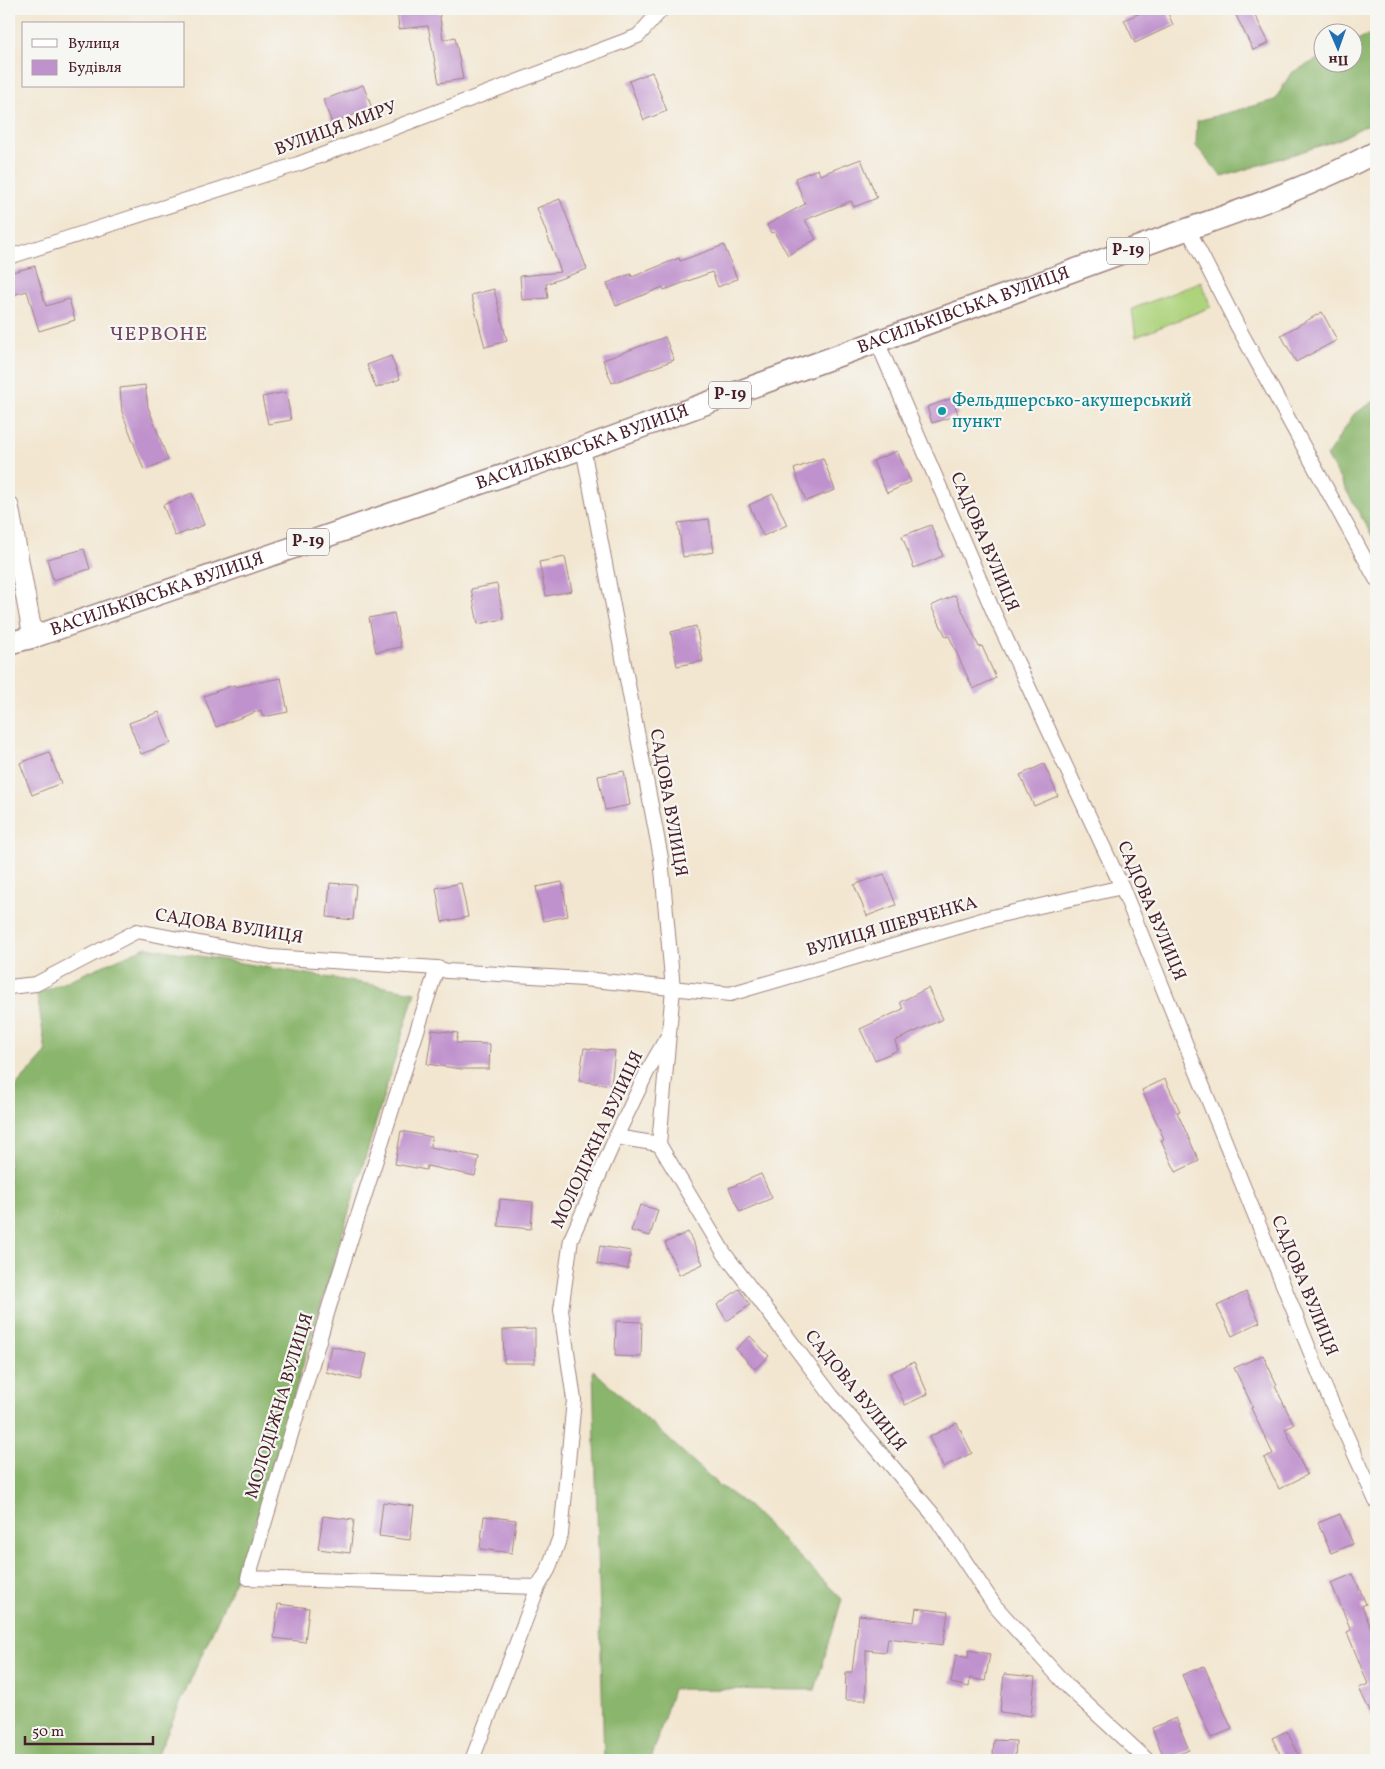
<svg xmlns="http://www.w3.org/2000/svg" width="1385" height="1769" font-family="Vollkorn,serif">
<style>
.green{fill:#add37c;stroke:#7c7954}
.forest{fill:#8ab56c;stroke:#6a6a4c}
.building{fill:#c092cd}
.lines{fill:none;stroke-linecap:round;stroke-linejoin:round}
.street-casing{stroke:#9e827e;stroke-width:16}
.secondary-casing{stroke:#9e827e;stroke-width:21}
.primary-casing{stroke:#9e827e;stroke-width:24}
.street{stroke:#fff;stroke-width:14}
.secondary{stroke:#fff;stroke-width:19}
.primary{stroke:#fff;stroke-width:21}
.culture-dot{fill:#0f9aa8;stroke:#f6f6f2;stroke-width:2}
.labels{text-anchor:middle;dominant-baseline:central;stroke-width:4.5;stroke-linejoin:round;paint-order:stroke}
.shield{fill:#f6f6f2;stroke:#7e6067;stroke-width:1}
.shield-label{font-size:16px;font-weight:bold;fill:#4a1f2b}
.street-label{font-size:18px;fill:#4a1f2b;stroke:#f6f6f2}
.culture-label{font-size:18px;fill:#0d838f;stroke:#f6f6f2;text-anchor:start}
.quarter-label{font-size:20px;letter-spacing:1px;fill:#734764;stroke:#f6f6f2}
</style>
<rect width="100%" height="100%" fill="#f6f6f2"/>
<filter id="ink" filterUnits="userSpaceOnUse"><feTurbulence type="fractalNoise" baseFrequency=".02" numOctaves="2"/><feDisplacementMap in="SourceGraphic" scale="10" xChannelSelector="R" yChannelSelector="G"/><feConvolveMatrix kernelMatrix="1 2 1 2 8 2 1 2 1" color-interpolation-filters="sRGB"/></filter>
<filter id="wash" filterUnits="userSpaceOnUse"><feTurbulence type="fractalNoise" baseFrequency=".0096" numOctaves="4" result="noise"/><feDisplacementMap in="SourceGraphic" scale="20" xChannelSelector="R" yChannelSelector="G"/><feGaussianBlur stdDeviation="1.12" result="paint"/><feColorMatrix in="noise" values="0 0 0 0 0 0 0 0 0 0 0 0 0 0 0 0 0 1.4 0 .05"/><feComposite in="paint" operator="in"/></filter>
<g filter="url(#wash)">
<rect width="100%" height="100%" fill="#f2e6d0"/>
<path class="green" d="M1201,282L1211,307L1136,337L1132,309Z"/>
<g class="forest">
<path d="M1376,31V120L1338,140L1222,177L1196,146L1197,121L1275,100L1291,73L1322,57V62H1352L1353,42Z"/>
<path d="M1376,400V543L1327,456L1354,414Z"/>
<path d="M146,947L415,992L245,1558L155,1760H9V1094L46,1053L37,994Z"/>
<path d="M593,1370L719,1485L748,1506L842,1599L815,1690L673,1689L651,1760H604Z"/>
</g>
<g id="blocks">
<g class="building">
<path d="M397,9H439L443,40L455,37L463,79L439,83L428,26L399,29Z"/>
<path d="M1149,9H1166L1173,25L1135,43L1124,20Z"/>
<path d="M1233,9H1252L1269,43L1253,50Z"/>
<path d="M652,72L667,111L644,120L629,81Z"/>
<path d="M363,85L372,108L332,123L323,100Z"/>
<path d="M861,159L877,198L854,207L851,201L805,220L816,239L788,255L774,232L771,233L767,225L805,204L795,178L818,169L820,175Z"/>
<path d="M560,199L587,269L546,284L548,298L522,300L520,276L561,272L537,208Z"/>
<path d="M724,245L737,279L718,287L712,272L664,290L663,287L616,306L607,283L631,274L632,277L679,258L680,261Z"/>
<path d="M35,266L46,306L69,299L75,320L39,331L27,291L9,296V273Z"/>
<path d="M494,289L507,341L485,347L471,295Z"/>
<path d="M1322,312L1337,340L1296,362L1281,335Z"/>
<path d="M665,337L674,360L612,383L603,360Z"/>
<path d="M391,356L400,379L376,388L367,365Z"/>
<path d="M145,385L148,407L168,460L144,470L122,412L120,388Z"/>
<path d="M286,392L291,420L268,424L262,397Z"/>
<path d="M953,398L958,415L932,423L927,407Z"/>
<path d="M897,451L911,482L887,493L873,461Z"/>
<path d="M823,458L835,490L806,501L794,469Z"/>
<path d="M192,493L204,525L175,536L163,505Z"/>
<path d="M773,494L787,525L763,536L749,505Z"/>
<path d="M709,519L714,552L683,557L678,523Z"/>
<path d="M931,525L943,556L914,568L902,536Z"/>
<path d="M84,549L90,569L53,580L47,559Z"/>
<path d="M565,557L572,591L546,596L539,562Z"/>
<path d="M497,584L504,619L478,624L471,589Z"/>
<path d="M955,595L979,647L982,646L996,678L973,689L949,636L946,637L931,606Z"/>
<path d="M394,613L401,647L376,652L369,618Z"/>
<path d="M696,626L703,661L677,666L671,632Z"/>
<path d="M281,678L288,712L263,717L261,710L216,727L204,696L234,685L235,687Z"/>
<path d="M159,712L171,743L141,754L129,723Z"/>
<path d="M49,752L61,783L32,795L20,763Z"/>
<path d="M1044,764L1058,796L1034,806L1020,775Z"/>
<path d="M624,771L630,805L605,810L598,776Z"/>
<path d="M884,874L896,905L867,916L854,885Z"/>
<path d="M562,882L568,916L543,921L536,887Z"/>
<path d="M330,883L356,885L353,920L327,917Z"/>
<path d="M461,883L468,917L442,922L436,888Z"/>
<path d="M928,988L943,1019L895,1041L898,1050L875,1060L860,1029L903,1009L900,1002Z"/>
<path d="M432,1030L458,1033L456,1043L490,1044L489,1069H461L427,1064Z"/>
<path d="M584,1048L615,1051L611,1085L579,1081Z"/>
<path d="M1165,1079L1180,1111L1177,1112L1199,1161L1176,1172L1161,1140L1164,1139L1142,1090Z"/>
<path d="M401,1131L432,1137L430,1147L479,1157L475,1176L427,1166L426,1170L395,1164Z"/>
<path d="M761,1174L772,1198L740,1212L729,1188Z"/>
<path d="M500,1199L533,1202L531,1229L498,1226Z"/>
<path d="M640,1205L658,1210L650,1236L631,1231Z"/>
<path d="M688,1232L703,1264L679,1275L665,1243Z"/>
<path d="M600,1246L631,1251L628,1269L597,1264Z"/>
<path d="M739,1289L750,1305L727,1321L717,1305Z"/>
<path d="M1246,1292L1260,1322L1232,1336L1217,1306Z"/>
<path d="M616,1321L642,1322L641,1357L615,1356Z"/>
<path d="M535,1329V1363H504L503,1330Z"/>
<path d="M750,1336L769,1356L755,1369L736,1349Z"/>
<path d="M331,1346L366,1354L360,1380L326,1372Z"/>
<path d="M1263,1355L1277,1385L1275,1386L1294,1425L1285,1429L1307,1475L1279,1489L1264,1458L1273,1454L1251,1408L1253,1407L1234,1368Z"/>
<path d="M914,1362L928,1394L905,1405L890,1373Z"/>
<path d="M957,1423L972,1453L943,1467L929,1437Z"/>
<path d="M383,1502L414,1506L410,1540L379,1536Z"/>
<path d="M1340,1514L1353,1544L1331,1553L1318,1523Z"/>
<path d="M323,1516L354,1520L350,1553L318,1549Z"/>
<path d="M484,1516L516,1520L512,1553L480,1549Z"/>
<path d="M1353,1574L1366,1604L1362,1606L1376,1641V1725L1359,1688L1368,1684L1347,1632L1351,1630L1331,1583Z"/>
<path d="M278,1604L309,1608L305,1642L274,1638Z"/>
<path d="M916,1608L948,1612L943,1645L888,1638L886,1652L866,1650V1700H845L846,1672H852L859,1615L914,1622Z"/>
<path d="M969,1650L990,1654L985,1681L970,1678L969,1687L951,1683L956,1655L968,1658Z"/>
<path d="M1204,1666L1232,1729L1211,1738L1182,1675Z"/>
<path d="M1004,1674L1035,1677L1031,1716L1000,1712Z"/>
<path d="M1176,1718L1189,1750L1165,1760L1152,1728Z"/>
<path d="M1287,1731L1301,1760H1283L1272,1738Z"/>
<path d="M994,1740L1016,1741L1015,1758L993,1756Z"/>
</g>
</g>
</g>
<g filter="url(#ink)">
<use href="#blocks" fill-opacity="0" stroke="#9e827e" stroke-width="1"/>
<g class="lines">
<g class="street-casing">
<g id="street">
<path d="M1188,229L1238,327L1376,579"/>
<path d="M9,257L298,164L638,36L662,9"/>
<path d="M877,341L994,613L1122,887L1325,1388L1376,1501"/>
<path d="M583,448L661,858L673,989L659,1144L724,1253L832,1396L936,1518L995,1606L1068,1687L1147,1760"/>
<path d="M437,968L329,1307L248,1578L538,1587"/>
<path d="M9,987L36,984L137,931L271,957L437,968L447,971L584,979L730,994L992,917L1122,887"/>
<path d="M616,1137L659,1144"/>
<path d="M472,1760L538,1587L548,1570L561,1534L574,1400L561,1310L571,1239L616,1137L647,1072L666,1039"/>
</g>
</g>
<g class="secondary-casing">
<path id="secondary" d="M9,506L33,637"/>
</g>
<g class="primary-casing">
<g id="primary">
<path id="s1" d="M9,643L33,637L583,448L1188,229C1252,207 1316,184 1376,152"/>
</g>
</g>
<use href="#street" class="street"/>
<use href="#secondary" class="secondary"/>
<use href="#primary" class="primary"/>
</g>
</g>
<circle class="culture-dot" cx="942" cy="411" r="5"/>
<g class="labels">
<g class="shield">
<rect x="1107" y="237.5" width="42" height="27" rx="4"/>
<rect x="709" y="381.5" width="42" height="27" rx="4"/>
<rect x="287" y="528.5" width="42" height="27" rx="4"/>
</g>
<g class="shield-label">
<text x="1128" y="251">Р-19</text>
<text x="730" y="395">Р-19</text>
<text x="308" y="542">Р-19</text>
</g>
<g class="street-label">
<text transform="translate(336 129) rotate(-20)">ВУЛИЦЯ МИРУ</text>
<text stroke="none"><textPath href="#s1" startOffset="1011">ВАСИЛЬКІВСЬКА ВУЛИЦЯ</textPath></text>
<text stroke="none"><textPath href="#s1" startOffset="606">ВАСИЛЬКІВСЬКА ВУЛИЦЯ</textPath></text>
<text transform="translate(984 542) rotate(67)">САДОВА ВУЛИЦЯ</text>
<text stroke="none"><textPath href="#s1" startOffset="156">ВАСИЛЬКІВСЬКА ВУЛИЦЯ</textPath></text>
<text transform="translate(668 803) rotate(80)">САДОВА ВУЛИЦЯ</text>
<text transform="translate(1151 911) rotate(67)">САДОВА ВУЛИЦЯ</text>
<text transform="translate(229 927) rotate(9)">САДОВА ВУЛИЦЯ</text>
<text transform="translate(892 927) rotate(-16)">ВУЛИЦЯ ШЕВЧЕНКА</text>
<text transform="translate(598 1140) rotate(-65)">МОЛОДІЖНА ВУЛИЦЯ</text>
<text transform="translate(1304 1286) rotate(68)">САДОВА ВУЛИЦЯ</text>
<text transform="translate(855 1391) rotate(51)">САДОВА ВУЛИЦЯ</text>
<text transform="translate(280 1406) rotate(-73)">МОЛОДІЖНА ВУЛИЦЯ</text>
</g>
<g class="culture-label">
<text x="952" y="401">Фельдшерсько-акушерський<tspan x="952" dy="21">пункт</tspan></text>
</g>
<g class="quarter-label">
<text x="159" y="335">ЧЕРВОНЕ</text>
</g>
</g>
<rect width="1385" height="1769" fill="none" stroke="#f6f6f2" stroke-width="30"/>
<rect x="22" y="22" width="162" height="65" fill="#f6f6f2" stroke="#b1a0a2"/>
<rect x="32" y="39" width="25" height="8" fill="#ffffff" stroke="#b1a0a2"/>
<text x="68" y="48" font-size="15" fill="#4a1f2b">Вулиця</text>
<rect x="32" y="60" width="25" height="15" fill="#c092cd" stroke="#b1a0a2"/>
<text x="68" y="72" font-size="15" fill="#4a1f2b">Будівля</text>
<g transform="translate(1338 48) rotate(178)"><circle r="24" fill="#f6f6f2" stroke="#b1a0a2"/>
<path d="M0-4L9 19L0 12L-9 19Z" fill="#1f6fb2"/>
<text y="-8" font-size="14" font-weight="bold" text-anchor="middle" fill="#4a1f2b">Пн</text>
</g>
<path d="M25 1736v8h128v-8" fill="none" stroke="#4a1f2b" stroke-width="2.5"/>
<text x="32" y="1736" font-size="15" fill="#4a1f2b" stroke="#f6f6f2" stroke-width="4" paint-order="stroke">50 m</text>
</svg>
